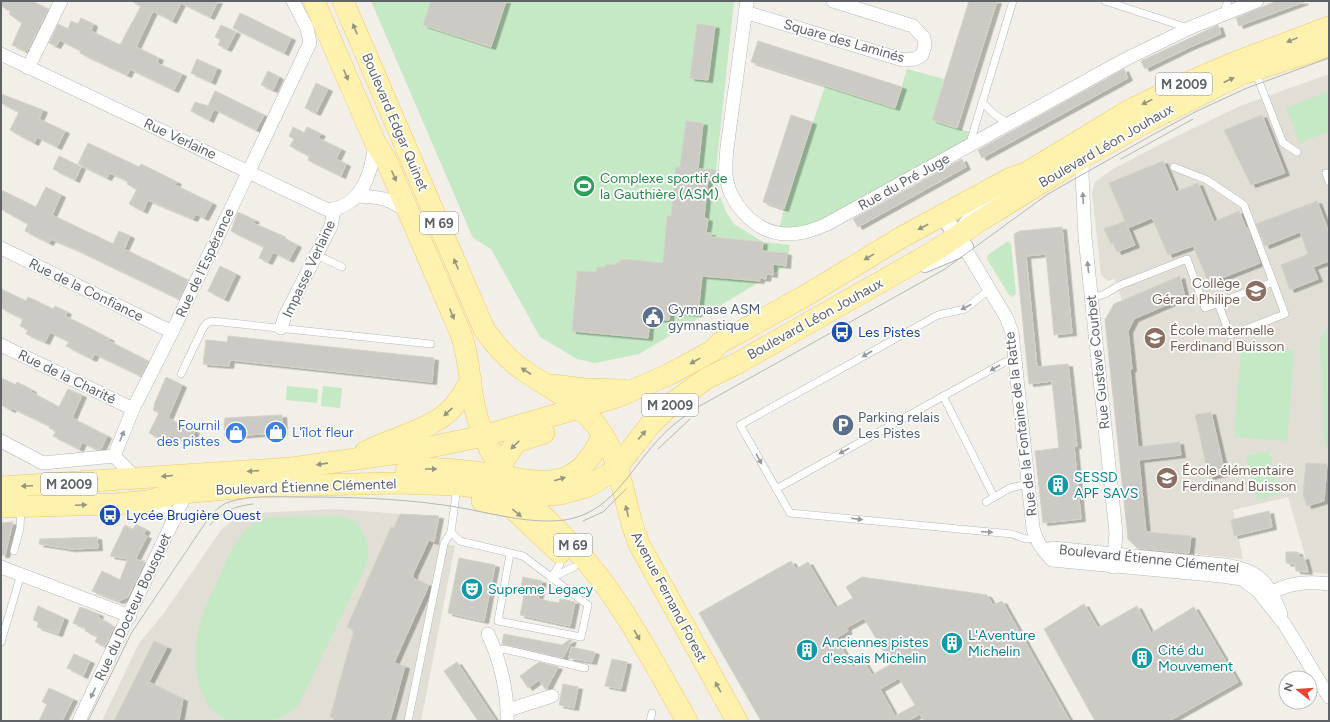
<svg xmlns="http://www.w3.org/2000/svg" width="1330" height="722" font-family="Figtree,sans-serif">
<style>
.education{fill:#e1ded6}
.green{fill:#c5e8c5}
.building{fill:#cccac5;stroke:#d6d1c6;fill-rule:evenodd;filter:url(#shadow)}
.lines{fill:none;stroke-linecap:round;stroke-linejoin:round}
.service-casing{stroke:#b5b8bc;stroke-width:8}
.minor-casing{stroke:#b5b8bc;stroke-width:14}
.tertiary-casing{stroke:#b5b8bc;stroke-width:18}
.primary-casing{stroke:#f2c960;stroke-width:22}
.service{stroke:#fff;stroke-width:7}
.minor{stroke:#fff;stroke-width:13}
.tertiary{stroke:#fff;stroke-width:16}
.primary{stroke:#fff2af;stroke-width:21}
.tram{stroke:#b6b7b8;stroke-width:1}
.oneway{fill:#979581}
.oneway2{fill:#979a9d}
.labels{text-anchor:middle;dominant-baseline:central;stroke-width:3.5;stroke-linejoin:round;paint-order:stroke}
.shield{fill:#fff;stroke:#8f9295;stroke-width:1}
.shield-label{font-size:13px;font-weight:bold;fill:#5f6368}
.street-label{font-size:14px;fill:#5f6368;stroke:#fff}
.leisure-label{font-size:14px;fill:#27864d;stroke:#fff;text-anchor:start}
.education-label{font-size:14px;fill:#785e54;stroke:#fff;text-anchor:start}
.service-label{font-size:14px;fill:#4e5e75;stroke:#fff;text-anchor:start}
.transit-label{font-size:14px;fill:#164399;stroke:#fff;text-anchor:start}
.shop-label{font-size:14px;fill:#366cbe;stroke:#fff;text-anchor:end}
.culture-label{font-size:14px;fill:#0d838f;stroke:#fff;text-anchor:start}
</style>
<defs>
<filter id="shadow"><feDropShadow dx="4.5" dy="2.5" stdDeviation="0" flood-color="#0004"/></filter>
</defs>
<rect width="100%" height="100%" fill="#f1efe8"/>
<g class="education">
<path d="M1329,74V574L1310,572L1288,497L1233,510L1243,559L1137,548L1128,539L1105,320L1114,304L1122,301L1115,279L1108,281L1101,275L1092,192L1095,182L1113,169L1169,140L1240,106Z"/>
<path d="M336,509L439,517L434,542L455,546L421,721H102L139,643L164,613L221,530L232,521L257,513Z"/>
</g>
<g class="green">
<path d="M371,1H734L716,170L718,191L726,212L734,224L763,242L790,245L786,266L639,354L595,363L577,359L540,337L491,249L473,238Z"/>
<path d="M907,69L944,79L932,120L973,133L969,146L827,224L778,233L784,209L825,86L895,108Z"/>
<path d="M1329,91V131L1300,143L1286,108Z"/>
<path d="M1008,241L1011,244L1016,294L1013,297L1009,295L987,259L988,255Z"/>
<path d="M1329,328V452L1324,441L1320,341L1324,332Z"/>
<path d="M1241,346L1294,350L1287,441L1234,437Z"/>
<path d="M287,386L318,389L317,403L286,400Z"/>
<path d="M323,386L342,388L340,408L321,406Z"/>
<path d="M1269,450L1280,494L1257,500L1246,456Z"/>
<path d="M339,516L355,521C368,538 371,548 365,568L298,706C281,722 269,721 248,721C239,721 229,722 221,717C192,699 192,648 201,619C205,606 212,593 218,580C228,557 238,525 266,518C272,517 280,518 287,517C304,517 321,516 339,516Z"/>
</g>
<g class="building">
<path d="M1,1H32L48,9L28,50L25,51L12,45L22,23L9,14L11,11L1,6Z"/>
<path d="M131,1H218L210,17L181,3L172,21L153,11L136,47L159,58L157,63L182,74L174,90L130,69L127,75L80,53L81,51L60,40L56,46L49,43L58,24L68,29L71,21L78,24L81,18L93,24L91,31L120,45L141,6Z"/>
<path d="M431,1H506L491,47L423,25Z"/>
<path d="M969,1H997L957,128L932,120Z"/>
<path d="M1277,1L1304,2L1239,26L1236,18Z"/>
<path d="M240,13L291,38L284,53L233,28Z"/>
<path d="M697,24L715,26L708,80L690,78Z"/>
<path d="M221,25L236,32L227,49L218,45L221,40L215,37Z"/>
<path d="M1218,25L1221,34L1190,47L1145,69L1141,61Z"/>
<path d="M758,41L902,87L895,108L751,62Z"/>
<path d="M197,59L217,68L211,82L191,73Z"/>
<path d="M1124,69L1128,78L982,158L978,150Z"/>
<path d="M268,71L279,77L273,90L261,85Z"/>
<path d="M316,83L328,89L316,113L305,108Z"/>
<path d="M215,91L264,115L256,130L214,109L209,120L191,111L195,102L208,106Z"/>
<path d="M1,94L43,110L39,119L65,131L57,147L37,137L34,143L10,130L19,112L1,103Z"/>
<path d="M791,115L812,122L784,209L763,202Z"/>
<path d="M1262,115L1285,173L1251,185L1224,130Z"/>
<path d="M686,121L703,123L698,169L716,170V181L708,180L704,218L708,219L706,233H711V237L763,242L762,251L787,253L786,266L773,264V275L767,274L766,279L760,278V281L702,276L698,314L670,312L669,320L650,319L648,338L572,331L577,271L596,272L597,267H606V264L616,265V263L620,262L621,259L663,263L667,216H671L676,167H680Z"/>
<path d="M293,127L304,133L307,127L321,134L318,138L341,149L336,159L346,164L341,176L308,160L309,156L290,146L294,139L289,136Z"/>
<path d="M88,143L139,167L141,164L177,182L175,185L212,203L204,218L196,214L193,219L148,200L143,211L129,204L137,189L127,184L128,181L110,173L107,178L78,164Z"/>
<path d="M59,156L81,167L75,180L53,169Z"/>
<path d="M962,159L966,167L858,227L853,219Z"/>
<path d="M1163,161L1176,192L1198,183L1214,222L1239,211L1246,228L1247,227L1260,263L1209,283L1193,246L1168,255L1152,218L1128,228L1109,183Z"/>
<path d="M46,187L61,195L52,215L113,244L119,231L130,236L124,249L188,280L179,299L73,248L51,239L49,243L25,231L28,224L1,209V190L36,207Z"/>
<path d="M1317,201L1329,232V261L1313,267L1318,279L1290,290L1281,265L1308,254L1300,232L1265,246L1256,224Z"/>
<path d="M238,212L255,220L253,223L281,235L280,236L297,245L289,260L273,252L268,262L259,258L264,247L231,231Z"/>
<path d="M1125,221L1135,245L1117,252L1113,243L1111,244L1104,229Z"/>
<path d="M1062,227L1072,333L1054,335L1046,254L1026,256L1037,367L1068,364L1077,446H1074L1081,519L1043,523L1035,451L1059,448L1052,381L1029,384L1014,234L1020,231Z"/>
<path d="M220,266L236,274L224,299L208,291Z"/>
<path d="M1180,276L1185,297L1134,319L1128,331L1132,369L1130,370L1138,447L1179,442L1181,455L1139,460L1146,532L1191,536L1189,553L1137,548L1128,539L1105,320L1114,304Z"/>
<path d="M1,289L26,301L28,297L53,309L55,306L67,312L65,316L91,329L110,339L109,341L148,361L141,376L95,354L92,359L66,346L69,342L50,332L45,342L26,334L28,330L20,326L23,319L1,308Z"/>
<path d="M228,336L434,358L432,382L230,360L229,366L203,364L206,340L227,342Z"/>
<path d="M166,377L182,385L168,418L195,431L189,444L170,435L166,442L149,433L159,413L153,410L155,405H154Z"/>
<path d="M1,378L16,385L17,382L32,390L31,392L59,407L68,389L82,395L72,418L107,436L101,449L97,450L82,442L79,449L53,436L56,431L49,428L50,426L12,408L11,410L1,405Z"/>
<path d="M1211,412L1225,473L1209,477L1195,415Z"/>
<path d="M282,415L283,432L225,437L224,424L225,418Z"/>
<path d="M1306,463L1327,464L1324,501L1307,506L1303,495Z"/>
<path d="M1269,511L1272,527L1234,536L1231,520Z"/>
<path d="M400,514L439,516L434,542L429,540L413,574V578L429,585L394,663L405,666L390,721H342L330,717L354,630L347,627L391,527L394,528Z"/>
<path d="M13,522L5,555H1V523Z"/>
<path d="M136,524L146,530L143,535L147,536L135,560L145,561L128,597L119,601L92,591L102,571L120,580L128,559L110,556L125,525L133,530Z"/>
<path d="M97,537L98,548L71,549L39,544L40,539Z"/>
<path d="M1286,552H1298L1299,558L1304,557L1308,572L1296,571L1295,564L1286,563Z"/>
<path d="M459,558L495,565L484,621L448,613Z"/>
<path d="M791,561L796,569L808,562L835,608L853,598L846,587L862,577L987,595L993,605L1002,601L1070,721H924L920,714L908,721H761L699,613ZM864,618L891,664L872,675L864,662L853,668L836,638L848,631L846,628ZM899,678L915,705L895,716L880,689Z"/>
<path d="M523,577L542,581L538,599L559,603L560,599L575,602L570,626L520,615L524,596L519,595Z"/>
<path d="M1084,604L1098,628L1137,606L1151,633L1194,607L1238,682L1169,721H1095L1044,629Z"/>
<path d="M38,606L64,618L58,634L37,627L39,622L33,620Z"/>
<path d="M80,607L99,614L98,617L114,627L105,646L95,642L98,636L85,631L86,628L73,623Z"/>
<path d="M504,634L562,645L569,640H572L563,658L502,644Z"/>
<path d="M154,641L167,647L149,682L183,699L179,721H114Z"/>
<path d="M571,647L595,652L592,662L569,658Z"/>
<path d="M74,654L90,661L83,676L67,668Z"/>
<path d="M612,659L627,662L621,689L605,686Z"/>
<path d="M457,662L496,721H478L444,671Z"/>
<path d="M539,662L558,667L546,690L539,680L528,688L520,676Z"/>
<path d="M563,684L578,687L574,708L559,705Z"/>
<path d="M49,688L73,699L62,721H39L47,704L42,702Z"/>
</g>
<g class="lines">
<g class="service-casing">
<g id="service">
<path d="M1105,1L1188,28"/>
<path d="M1223,14L1228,1"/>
<path d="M1255,71L1283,143L1297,152"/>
<path d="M982,102L994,114L1009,124"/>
<path d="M969,146L1013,1"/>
<path d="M1174,167L1207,180L1244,205L1273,282"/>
<path d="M1326,173L1329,182"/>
<path d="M317,255L342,267"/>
<path d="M990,289L965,309L938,315L740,425L790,513L1012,534L1026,539L1035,538"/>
<path d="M1091,298L1105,294L1118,286L1187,259L1205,308L1273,282L1285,314L1230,335L1218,303"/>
<path d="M181,374L203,328L207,323L212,321L431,344"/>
<path d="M943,396L994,497"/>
<path d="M776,489L976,378L1005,362L1016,361"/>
<path d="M986,502L1010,488L1028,484"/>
<path d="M451,532L460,541L523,556L588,605L581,637L498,621L510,554"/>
<path d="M14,551L20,528L21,508"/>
<path d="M553,577L574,567"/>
<path d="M551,578L560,564L561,554"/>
<path d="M1,642L21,574"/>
<path d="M495,651L504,649L585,668"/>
<path d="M408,721L444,544L451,532L456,495"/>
<path d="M650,721L652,713"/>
</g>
</g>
<g class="minor-casing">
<g id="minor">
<path d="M747,1L727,148C726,160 724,173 728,185C730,194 737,205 743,212C767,239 796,239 827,224L1126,59L1192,27L1257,1"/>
<path d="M745,12L903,60L915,59L922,55L925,46L924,38L913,26L833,1"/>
<path d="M1,54L328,210C363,206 372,172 375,142"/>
<path d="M28,68L61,1"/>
<path d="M1083,157L1082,174L1085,237L1116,533L1113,567"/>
<path d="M358,196C381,197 387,198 407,211"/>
<path d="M960,240L1006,317L1012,332L1033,528C1036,542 1043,550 1052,560L1222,576L1242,579L1258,591L1285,625L1329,697"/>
<path d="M1,248L172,332"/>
<path d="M281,328L285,316L331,226L334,210"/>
<path d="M1,345L133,409"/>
<path d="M1,441L43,463L114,456"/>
<path d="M136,478L114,456L133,409L172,332L310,43L307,28L293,1"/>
<path d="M148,501L167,510L174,520"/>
<path d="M1044,551L1053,548L1224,565C1259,570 1269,582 1281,614"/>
<path d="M1,567L130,616"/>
<path d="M1266,596C1286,583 1305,581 1329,584"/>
<path d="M488,634C500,660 508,692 507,721"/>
<path d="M508,710L552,696"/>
<path d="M79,721L189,487"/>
</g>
</g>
<g class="tertiary-casing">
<g id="tertiary">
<path d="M942,215L958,236L977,210L1015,186"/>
<path d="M925,264L965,247"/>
</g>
</g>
<g class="primary-casing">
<g id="primary">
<path d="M314,1L375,142L387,162L461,334C468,354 469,372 472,393C475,413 481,432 490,450C513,494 556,524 587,562C627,610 656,667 687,721"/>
<path d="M343,1L484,329C495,345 507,359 523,370C549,388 576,400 596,425C624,460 622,506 640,546L737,721"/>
<path d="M552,385L584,389L623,390"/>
<path d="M365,452C393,437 434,430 454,406C461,398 466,389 471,380"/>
<path d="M500,466L516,442L544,433"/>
<path d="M406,471C418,468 430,468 442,469C464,470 485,473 506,477C557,485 578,486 603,435"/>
<path d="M1,487L292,468L406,452L483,436L617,397L668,375L712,351L720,343L805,296L902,237L1011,178L1026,173L1130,110L1182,85L1241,60L1329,27"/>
<path d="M482,501L511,507L560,553"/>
<path d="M1,507L115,504L148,501L172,494L247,487L393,483L460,485L536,496L561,494L586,487L609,474L618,466L650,425L675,401L707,378L738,363L935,251L978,222L1083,157L1142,124L1242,74L1329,46"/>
</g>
</g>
<use href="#service" class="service"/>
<use href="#minor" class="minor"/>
<use href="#tertiary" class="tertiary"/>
<use href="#primary" class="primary"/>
<g class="tram">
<path d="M1121,159L1193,119"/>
<path d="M658,449L690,419"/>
<path d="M583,521L603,512L626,489"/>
<path d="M210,525C221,511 236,506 253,504"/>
<path d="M88,721L132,632L208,519C214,512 220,505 229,502C251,495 275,497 298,497C346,497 395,498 443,505C482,510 525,525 565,520C610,513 629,472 656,442C668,428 683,417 698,407L945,269L1048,194L1154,134L1197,111L1247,88L1329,58"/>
</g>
</g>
<defs><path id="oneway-solid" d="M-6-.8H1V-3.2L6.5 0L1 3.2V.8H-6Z"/></defs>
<g class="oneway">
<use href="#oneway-solid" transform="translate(355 29) rotate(-113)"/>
<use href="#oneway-solid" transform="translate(1292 40) rotate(158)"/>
<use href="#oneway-solid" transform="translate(346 75) rotate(67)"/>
<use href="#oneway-solid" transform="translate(1229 80) rotate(-25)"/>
<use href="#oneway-solid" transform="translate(1147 102) rotate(154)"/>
<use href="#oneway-solid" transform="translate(394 176) rotate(66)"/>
<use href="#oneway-solid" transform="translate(923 227) rotate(152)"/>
<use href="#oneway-solid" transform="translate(869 257) rotate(149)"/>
<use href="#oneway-solid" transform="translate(456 264) rotate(-113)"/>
<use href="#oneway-solid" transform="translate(452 314) rotate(67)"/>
<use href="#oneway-solid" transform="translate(695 361) rotate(151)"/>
<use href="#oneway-solid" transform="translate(526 371) rotate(-147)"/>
<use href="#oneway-solid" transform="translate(448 412) rotate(137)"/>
<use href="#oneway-solid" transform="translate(642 435) rotate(-50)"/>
<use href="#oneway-solid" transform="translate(515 445) rotate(135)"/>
<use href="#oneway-solid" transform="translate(322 464) rotate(172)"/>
<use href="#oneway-solid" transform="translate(431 469)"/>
<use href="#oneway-solid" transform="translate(253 471) rotate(176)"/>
<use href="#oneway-solid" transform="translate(167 476) rotate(175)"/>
<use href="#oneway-solid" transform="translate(560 479) rotate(-17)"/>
<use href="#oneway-solid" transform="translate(27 486) rotate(177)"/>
<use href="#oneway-solid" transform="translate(81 505) rotate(-3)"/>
<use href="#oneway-solid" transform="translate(627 511) rotate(-103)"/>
<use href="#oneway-solid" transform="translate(517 513) rotate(40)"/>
<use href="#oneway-solid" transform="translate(637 635) rotate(60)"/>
<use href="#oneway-solid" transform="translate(718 687) rotate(-119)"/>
</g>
<g class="oneway2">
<use href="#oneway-solid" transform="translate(1083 198) rotate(-93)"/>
<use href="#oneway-solid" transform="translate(1088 267) rotate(-96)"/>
<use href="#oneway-solid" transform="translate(966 307) rotate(153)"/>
<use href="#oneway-solid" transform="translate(867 354) rotate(150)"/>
<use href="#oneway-solid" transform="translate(995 368) rotate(150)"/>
<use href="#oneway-solid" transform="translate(122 436) rotate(-68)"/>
<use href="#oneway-solid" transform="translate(844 451) rotate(151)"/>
<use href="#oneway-solid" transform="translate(759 459) rotate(61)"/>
<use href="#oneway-solid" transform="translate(857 519) rotate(7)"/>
<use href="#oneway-solid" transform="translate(987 532) rotate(4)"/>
<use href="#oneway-solid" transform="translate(93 693) rotate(116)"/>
</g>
<defs>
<g id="stadium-disc" transform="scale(1.15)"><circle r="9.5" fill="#2e9e5b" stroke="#fff"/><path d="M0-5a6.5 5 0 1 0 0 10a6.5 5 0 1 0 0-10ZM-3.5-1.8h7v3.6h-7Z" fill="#fff"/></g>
<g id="school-disc" transform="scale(1.15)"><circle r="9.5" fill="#8d6e63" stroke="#fff"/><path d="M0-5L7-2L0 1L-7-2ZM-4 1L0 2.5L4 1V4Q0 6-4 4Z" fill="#fff"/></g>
<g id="civic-disc" transform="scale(1.15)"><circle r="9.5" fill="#5c6f8a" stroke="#fff"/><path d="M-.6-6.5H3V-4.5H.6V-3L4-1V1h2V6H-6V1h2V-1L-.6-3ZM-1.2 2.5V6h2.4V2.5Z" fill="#fff"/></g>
<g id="bus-disc" transform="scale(1.15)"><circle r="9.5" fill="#1a4fb4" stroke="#fff"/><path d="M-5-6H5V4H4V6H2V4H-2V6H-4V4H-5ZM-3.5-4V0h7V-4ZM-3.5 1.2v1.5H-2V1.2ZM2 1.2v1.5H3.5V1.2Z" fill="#fff"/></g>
<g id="parking-disc" transform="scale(1.15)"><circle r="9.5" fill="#5c6f8a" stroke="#fff"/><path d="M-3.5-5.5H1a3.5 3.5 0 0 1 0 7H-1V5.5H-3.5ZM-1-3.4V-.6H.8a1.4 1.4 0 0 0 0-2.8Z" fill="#fff"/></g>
<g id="shop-disc" transform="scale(1.15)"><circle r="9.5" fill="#3f7fe0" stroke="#fff"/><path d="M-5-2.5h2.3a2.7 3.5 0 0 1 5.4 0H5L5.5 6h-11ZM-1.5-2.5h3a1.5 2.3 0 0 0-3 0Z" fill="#fff"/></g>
<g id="building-disc" transform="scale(1.15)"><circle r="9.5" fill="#0f9aa8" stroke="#fff"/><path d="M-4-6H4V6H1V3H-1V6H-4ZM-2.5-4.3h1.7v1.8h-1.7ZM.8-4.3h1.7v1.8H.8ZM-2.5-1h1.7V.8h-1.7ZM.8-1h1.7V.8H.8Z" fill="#fff"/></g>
<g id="theatre-disc" transform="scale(1.15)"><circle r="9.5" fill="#0f9aa8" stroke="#fff"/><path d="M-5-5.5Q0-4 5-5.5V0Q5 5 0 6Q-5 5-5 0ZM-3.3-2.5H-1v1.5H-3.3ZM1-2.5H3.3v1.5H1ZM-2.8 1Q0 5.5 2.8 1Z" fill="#fff"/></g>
</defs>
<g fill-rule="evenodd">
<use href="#stadium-disc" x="584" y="186"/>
<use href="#school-disc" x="1256" y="291"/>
<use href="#civic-disc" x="653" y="317"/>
<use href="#bus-disc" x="842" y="332"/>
<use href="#school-disc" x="1155" y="338"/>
<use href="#parking-disc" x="843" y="425"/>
<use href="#shop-disc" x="276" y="432"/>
<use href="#shop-disc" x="236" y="433"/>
<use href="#school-disc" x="1167" y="478"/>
<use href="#building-disc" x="1058" y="485"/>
<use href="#bus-disc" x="110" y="515"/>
<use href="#theatre-disc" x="472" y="589"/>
<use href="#building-disc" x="952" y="643"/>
<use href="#building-disc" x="807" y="650"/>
<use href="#building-disc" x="1142" y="658"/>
</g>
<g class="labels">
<g class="shield">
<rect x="1156" y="73" width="56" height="22" rx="3"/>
<rect x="420" y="212" width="38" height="22" rx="3"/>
<rect x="642" y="394" width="56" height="22" rx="3"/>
<rect x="41" y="473" width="56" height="22" rx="3"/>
<rect x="554" y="534" width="38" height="22" rx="3"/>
</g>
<g class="shield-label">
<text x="1184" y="84">M 2009</text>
<text x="439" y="223">M 69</text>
<text x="670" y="405">M 2009</text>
<text x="69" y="484">M 2009</text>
<text x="573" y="545">M 69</text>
</g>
<g class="street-label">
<text transform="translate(844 41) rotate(16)">Square des Laminés</text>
<text transform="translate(395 122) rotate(67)">Boulevard Edgar Quinet</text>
<text transform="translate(180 139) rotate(25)">Rue Verlaine</text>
<text transform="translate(1106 146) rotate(-30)">Boulevard Léon Jouhaux</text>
<text transform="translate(904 182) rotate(-29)">Rue du Pré Juge</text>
<text transform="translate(205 263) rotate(-65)">Rue de l'Espérance</text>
<text transform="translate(309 269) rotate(-65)">Impasse Verlaine</text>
<text transform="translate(86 290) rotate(26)">Rue de la Confiance</text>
<text transform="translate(815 319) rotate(-29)">Boulevard Léon Jouhaux</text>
<text transform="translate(1098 362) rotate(-96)">Rue Gustave Courbet</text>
<text transform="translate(67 377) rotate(26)">Rue de la Charité</text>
<text transform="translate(1021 424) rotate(-97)">Rue de la Fontaine de la Ratte</text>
<text transform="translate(306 487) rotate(-2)">Boulevard Étienne Clémentel</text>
<text transform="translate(1149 559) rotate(6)">Boulevard Étienne Clémentel</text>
<text transform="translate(669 597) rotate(62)">Avenue Fernand Forest</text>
<text transform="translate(133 607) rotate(-65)">Rue du Docteur Bousquet</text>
</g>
<g class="leisure-label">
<text x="600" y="178">Complexe sportif de<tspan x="600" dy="16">la Gauthière (ASM)</tspan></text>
</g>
<g class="education-label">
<text x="1240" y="283" text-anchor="end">Collège<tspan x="1240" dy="16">Gérard Philipe</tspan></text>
<text x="1170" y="330">École maternelle<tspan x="1170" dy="16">Ferdinand Buisson</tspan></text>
<text x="1182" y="470">École élémentaire<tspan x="1182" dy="16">Ferdinand Buisson</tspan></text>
</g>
<g class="service-label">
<text x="668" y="309">Gymnase ASM<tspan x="668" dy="16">gymnastique</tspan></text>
<text x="858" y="417">Parking relais<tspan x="858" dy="16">Les Pistes</tspan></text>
</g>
<g class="transit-label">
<text x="858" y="332">Les Pistes</text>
<text x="126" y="515">Lycée Brugière Ouest</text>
</g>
<g class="shop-label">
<text x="220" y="425">Fournil<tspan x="220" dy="16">des pistes</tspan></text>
<text x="292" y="432" text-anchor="start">L'îlot fleur</text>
</g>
<g class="culture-label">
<text x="1074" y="477">SESSD<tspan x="1074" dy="16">APF SAVS</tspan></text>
<text x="488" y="589">Supreme Legacy</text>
<text x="968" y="635">L'Aventure<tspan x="968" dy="16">Michelin</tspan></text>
<text x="822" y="642">Anciennes pistes<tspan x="822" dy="16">d'essais Michelin</tspan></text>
<text x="1158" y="650">Cité du<tspan x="1158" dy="16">Mouvement</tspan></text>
</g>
</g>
<rect width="1330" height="722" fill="none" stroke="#5f6368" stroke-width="4"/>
<g transform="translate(1298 690) rotate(287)"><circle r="19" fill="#ffffff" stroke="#bfc1c3"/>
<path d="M0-3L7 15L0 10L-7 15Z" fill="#ea4335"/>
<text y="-6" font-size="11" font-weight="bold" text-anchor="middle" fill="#5f6368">N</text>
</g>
</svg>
